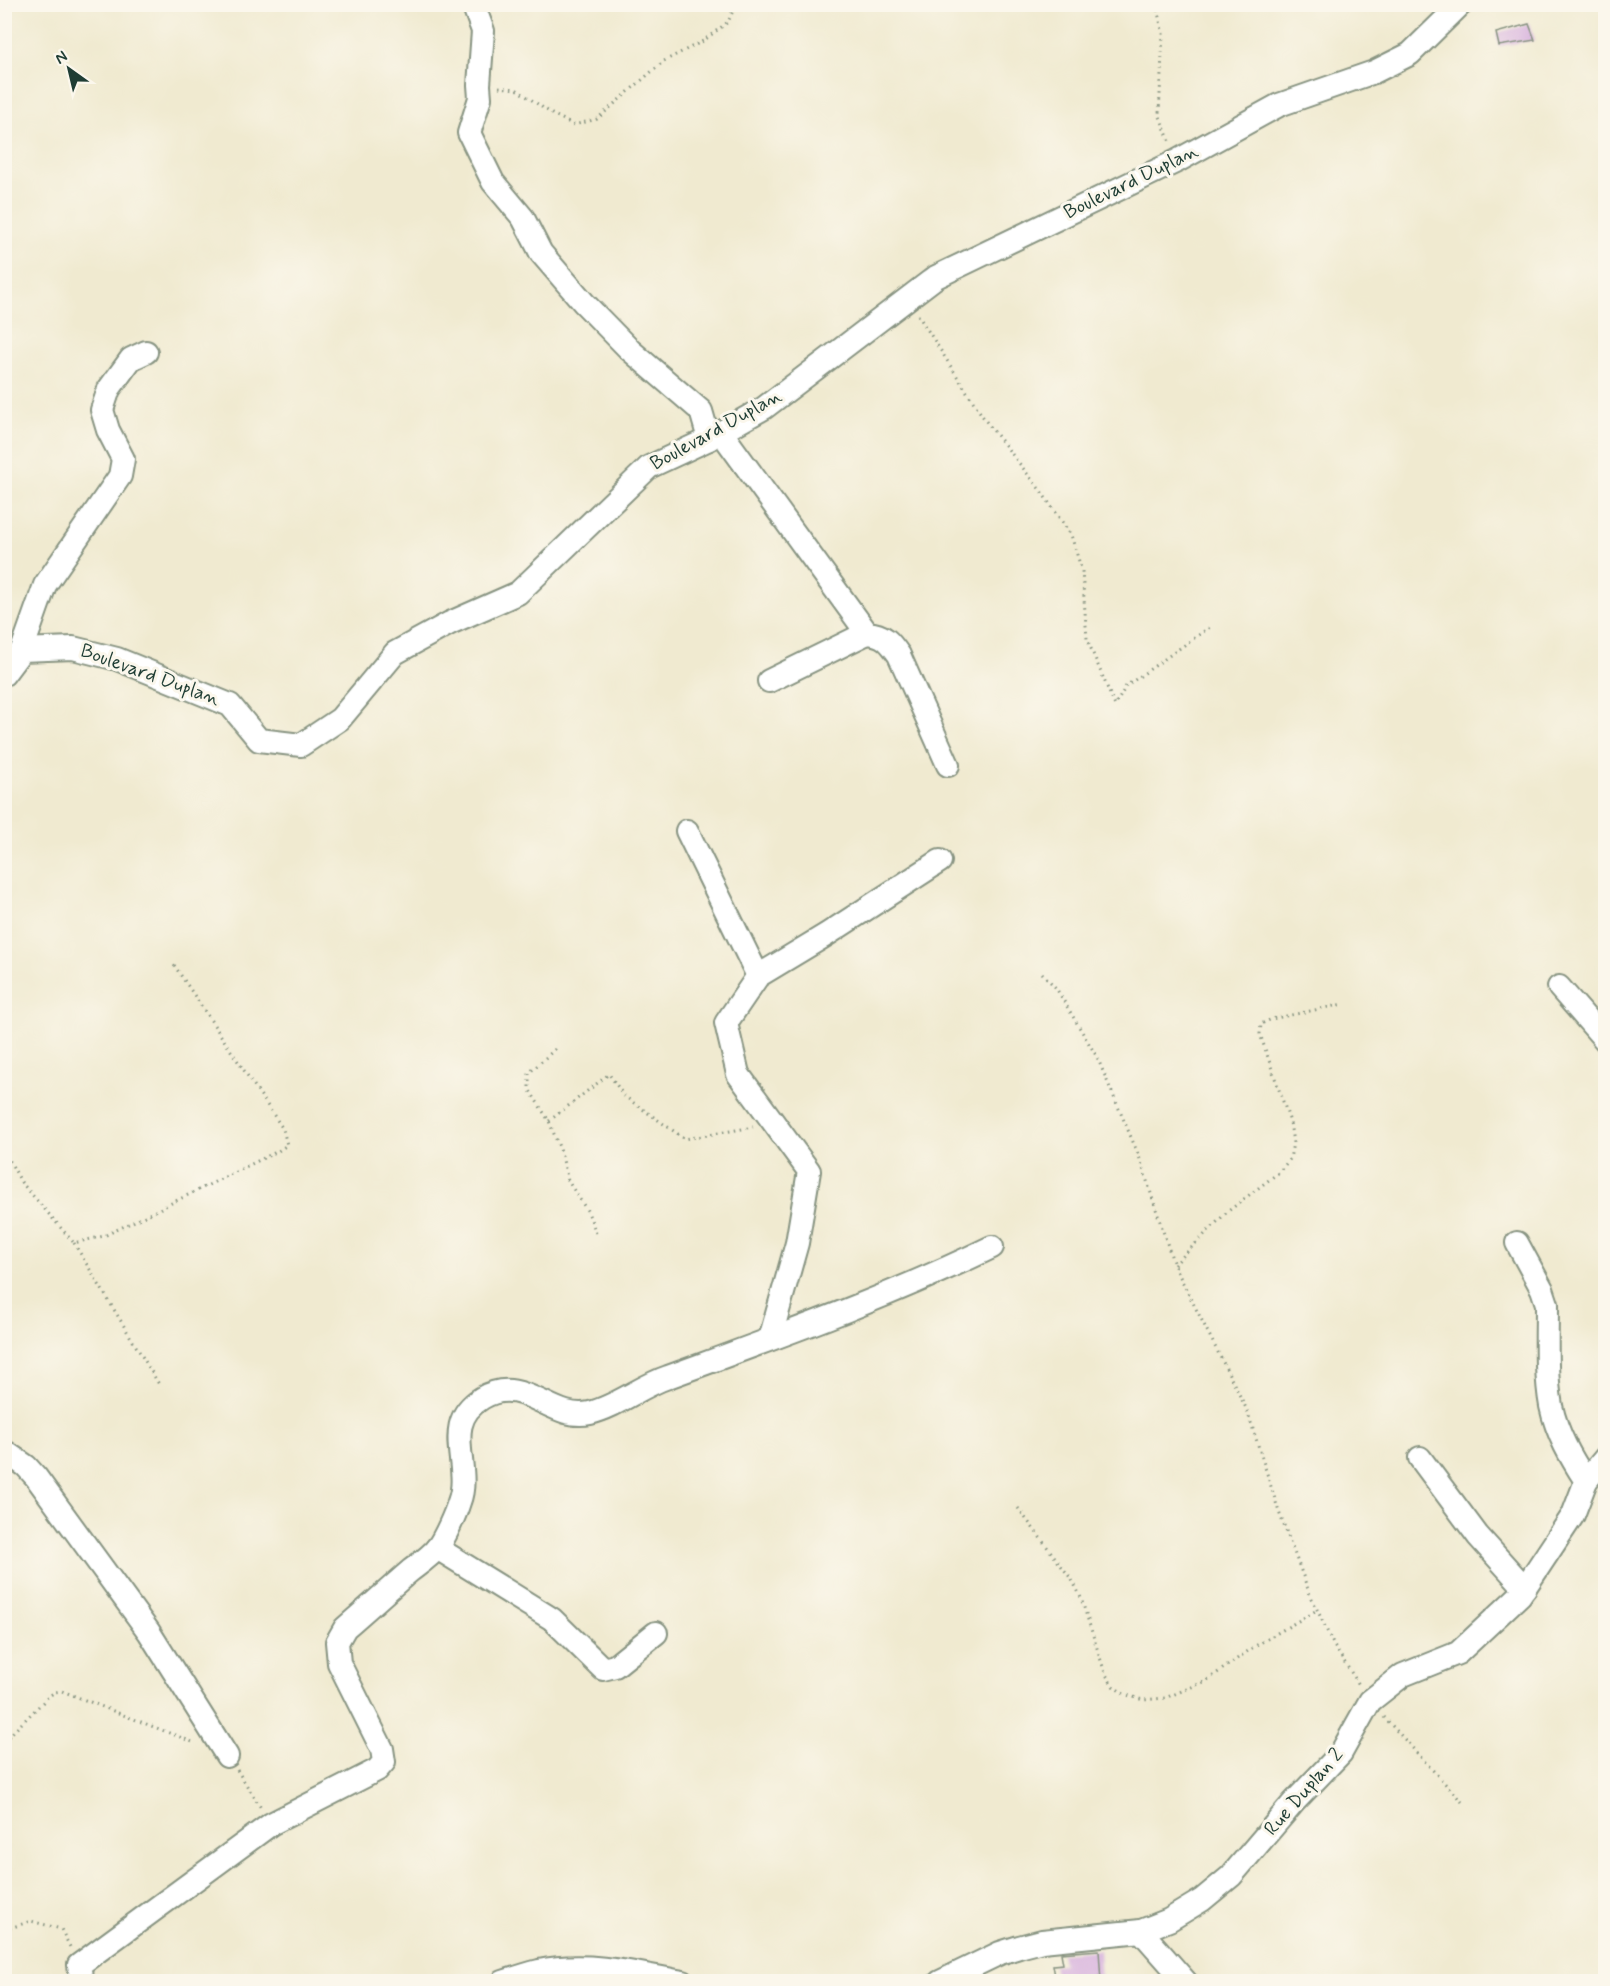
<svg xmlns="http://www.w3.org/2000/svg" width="1610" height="1986" font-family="Mynerve,sans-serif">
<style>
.building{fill:#d0a4da}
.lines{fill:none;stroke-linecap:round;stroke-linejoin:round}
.minor-casing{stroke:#889482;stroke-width:26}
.path{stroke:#889482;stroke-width:3;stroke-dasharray:1.5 4.5;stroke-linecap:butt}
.minor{stroke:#fff;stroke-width:22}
.labels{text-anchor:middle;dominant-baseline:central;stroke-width:6;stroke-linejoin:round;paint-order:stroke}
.street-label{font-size:20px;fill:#1f3d34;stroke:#fbf7ec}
</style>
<rect width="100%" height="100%" fill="#fbf7ec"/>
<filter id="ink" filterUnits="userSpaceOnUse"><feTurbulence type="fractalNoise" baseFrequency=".0167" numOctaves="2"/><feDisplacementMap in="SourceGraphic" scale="12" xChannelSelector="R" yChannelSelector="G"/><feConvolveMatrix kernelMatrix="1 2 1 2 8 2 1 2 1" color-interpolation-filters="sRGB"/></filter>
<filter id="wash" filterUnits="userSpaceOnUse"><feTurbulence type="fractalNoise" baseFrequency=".008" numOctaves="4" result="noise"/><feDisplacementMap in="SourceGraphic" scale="24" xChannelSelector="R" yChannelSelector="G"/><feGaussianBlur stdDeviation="1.35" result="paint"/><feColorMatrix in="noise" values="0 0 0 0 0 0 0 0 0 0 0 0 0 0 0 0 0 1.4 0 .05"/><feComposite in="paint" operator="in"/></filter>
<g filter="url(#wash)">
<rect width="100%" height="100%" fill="#f0ead0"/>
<g id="blocks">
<g class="building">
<path d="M1529,24L1535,40L1499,46L1496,33Z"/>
<path d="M1099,1950L1101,1982H1056L1053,1965L1063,1964L1061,1953Z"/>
</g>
</g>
</g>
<g filter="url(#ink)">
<use href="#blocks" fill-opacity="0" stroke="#889482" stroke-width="1.5"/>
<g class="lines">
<g class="minor-casing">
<g id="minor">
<path d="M473,4L483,31L479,85L480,98L469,133L493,182L523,218L541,253L584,303L630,350L701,411L709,439"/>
<path d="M721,432L867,633C884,634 890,642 899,655L948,765"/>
<path d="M22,650L45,585L120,476L123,459L108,430L102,410L109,389L131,359L146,352"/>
<path d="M4,674L22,650L73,648L117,659L230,705L259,740L301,745L340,719L395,653L450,623L518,593L649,467L709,439L764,408L936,277L1177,161L1279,105L1374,72L1410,54L1461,4"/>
<path d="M769,681L867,633"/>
<path d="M687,831L758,976"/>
<path d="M1559,987L1606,1041"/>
<path d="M1517,1243L1542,1289L1547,1304C1547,1337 1545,1373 1551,1406C1557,1434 1571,1458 1586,1481"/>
<path d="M770,1339L797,1243L809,1171L738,1074L726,1023L758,976L826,935L940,861"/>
<path d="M4,1451L26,1466L36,1477L149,1632L227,1756"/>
<path d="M1420,1458L1478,1536L1525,1588"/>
<path d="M437,1548L552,1619L603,1669L615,1666L656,1633"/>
<path d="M1141,1931L1186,1982"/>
<path d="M82,1982L79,1965L271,1824L377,1770L384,1762L382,1749L339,1663L337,1642L345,1628C367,1609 388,1590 410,1571C419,1564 431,1556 438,1547C445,1537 455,1515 459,1502C473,1466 439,1424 482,1398C524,1373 551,1422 590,1413C618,1406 641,1386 668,1377C777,1337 887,1298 992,1247"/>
<path d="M503,1982C515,1978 527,1974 539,1971C586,1961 636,1973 683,1982"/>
<path d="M940,1982L1000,1953L1019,1947L1042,1941L1141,1931L1169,1920L1202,1900L1231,1876L1294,1802L1341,1753L1370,1701L1403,1675L1458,1653L1520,1595L1573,1515L1586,1481L1606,1457"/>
</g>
</g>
<g class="path">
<path d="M1156,4L1163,34L1159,114L1170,142"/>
<path d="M499,87L516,89L552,114L574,125L597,119L664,61L703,41L728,22L736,4"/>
<path d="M918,315L985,420L1041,491L1071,535L1082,571L1087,639L1115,706L1126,686L1210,627"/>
<path d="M1042,973L1056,988L1097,1057L1139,1156L1174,1265L1247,1410L1279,1512L1309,1592L1334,1646L1360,1686"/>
<path d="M555,1049L529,1073V1089L549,1121L561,1152L568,1181L588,1212L596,1233"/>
<path d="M549,1121L609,1074L624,1096L685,1139L753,1127"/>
<path d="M4,1150L21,1182L74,1243L104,1236L278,1151L287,1145L283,1129L172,962"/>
<path d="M74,1243L160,1386"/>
<path d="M1174,1265L1227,1212L1278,1173L1290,1159L1293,1143L1290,1122L1260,1034L1261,1024L1272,1019L1343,1004"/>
<path d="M1018,1508L1072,1580L1080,1595L1105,1673L1113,1686L1124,1694L1143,1700L1165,1698L1206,1681L1255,1646L1317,1610"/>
<path d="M1384,1717L1462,1802"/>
<path d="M4,1741L49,1696L55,1692L62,1691L195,1743"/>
<path d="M237,1770L261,1808"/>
<path d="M1604,1853L1606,1852"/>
<path d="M4,1930L31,1921L61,1929L70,1947"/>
</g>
<use href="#minor" class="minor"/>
</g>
</g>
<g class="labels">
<g class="street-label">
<text transform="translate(1131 182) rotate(-26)">Boulevard Duplan</text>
<text transform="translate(716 430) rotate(-29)">Boulevard Duplan</text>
<text transform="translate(150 675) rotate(20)">Boulevard Duplan</text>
<text transform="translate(1304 1792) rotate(-49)">Rue Duplan 2</text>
</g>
</g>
<rect width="1610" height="1986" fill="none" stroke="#fbf7ec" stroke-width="24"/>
<g transform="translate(69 69) rotate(326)" stroke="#fbf7ec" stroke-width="4.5" paint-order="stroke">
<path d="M0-4.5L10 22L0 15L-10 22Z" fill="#1f3d34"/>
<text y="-9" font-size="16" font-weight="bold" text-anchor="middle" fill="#1f3d34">N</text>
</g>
</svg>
